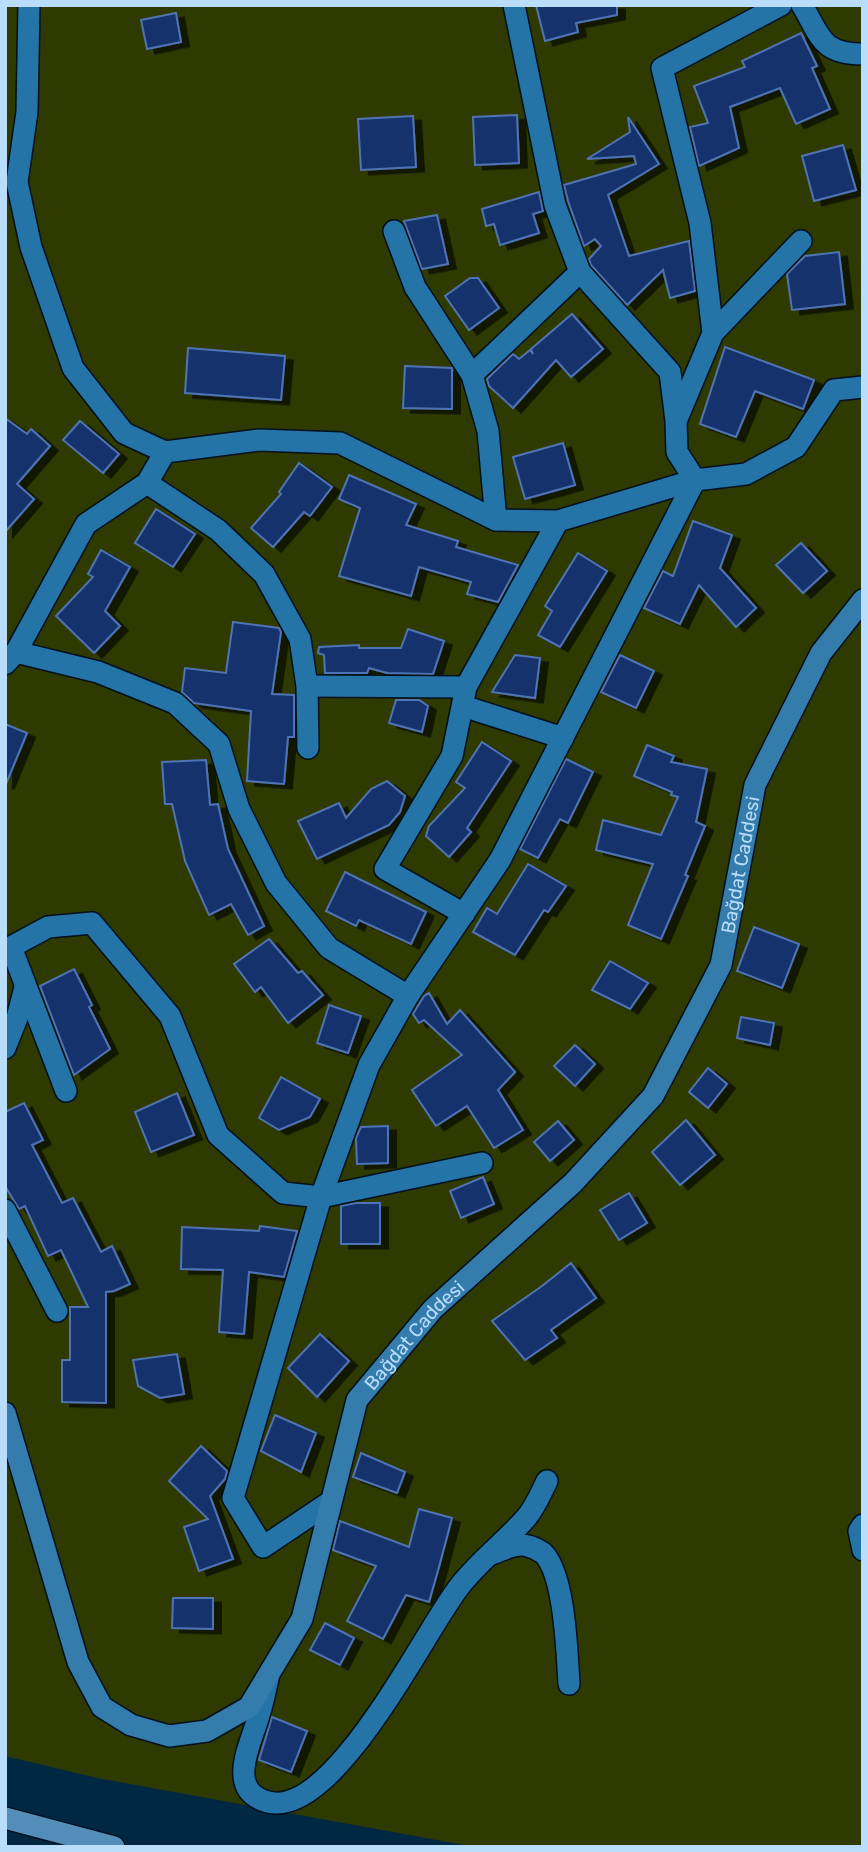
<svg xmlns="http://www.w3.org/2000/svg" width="868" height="1852" font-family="Rubik,sans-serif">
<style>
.green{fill:#2e3a00}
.building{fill:#14326d;stroke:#5073b4;stroke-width:2;filter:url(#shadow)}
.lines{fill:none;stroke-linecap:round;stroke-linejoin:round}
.street-casing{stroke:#00101f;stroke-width:24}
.secondary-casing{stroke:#00101f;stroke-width:24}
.highway-casing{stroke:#00101f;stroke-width:24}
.street{stroke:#2574a7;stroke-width:21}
.secondary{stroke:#337cac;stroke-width:21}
.highway{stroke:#538eb9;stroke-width:21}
.labels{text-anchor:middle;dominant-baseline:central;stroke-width:6;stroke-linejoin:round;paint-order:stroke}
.street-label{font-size:19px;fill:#b9ddfa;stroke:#061e2e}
</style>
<defs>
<filter id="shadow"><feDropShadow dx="8" dy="4.5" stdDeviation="0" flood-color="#0009"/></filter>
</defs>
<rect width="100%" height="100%" fill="#002842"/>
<path class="green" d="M5,5H863V1847H475L97,1778L5,1756Z"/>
<g class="building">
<path d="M536,5H617V15L576,23L578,32L545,41Z"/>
<path d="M176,13L181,42L147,49L141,20Z"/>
<path d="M801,33L817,66L812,68L830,109L796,124L780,88L730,107L739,148L699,166L690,127L708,123L694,86L745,67L742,61Z"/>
<path d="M517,115L519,163L475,165L473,117Z"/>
<path d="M413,116L416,167L361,170L358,119Z"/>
<path d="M628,117L659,164L608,195L629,256L689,241L695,291L670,298L663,270L627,305L591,265L589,259L601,246L595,239L584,246L568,201L564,185L636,164L634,156L587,159L630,132Z"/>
<path d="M843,145L856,190L814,201L802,156Z"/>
<path d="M539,192L543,211L533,214L539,233L500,245L494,224L486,226L482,209Z"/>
<path d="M437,215L448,264L422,269L404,221Z"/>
<path d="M839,252L845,304L792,310L787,274L805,256Z"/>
<path d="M470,278H478L499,308L469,330L445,296Z"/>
<path d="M572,314L603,349L571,377L556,360L513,408L489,386L487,379L513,354L519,359L530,350L533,354L531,349Z"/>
<path d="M725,347L814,380L803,409L755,391L736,437L700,424Z"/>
<path d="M188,348L285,356L281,400L185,393Z"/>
<path d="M405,366L452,368V409L403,408Z"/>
<path d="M5,418L27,434L31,429L50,446L17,484L34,499L5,532Z"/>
<path d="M80,421L119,454L103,473L63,440Z"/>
<path d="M563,443L575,485L525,499L513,457Z"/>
<path d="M299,463L332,487L310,516L304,512L273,547L251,528L281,494L279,492Z"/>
<path d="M349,475L416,504L406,525L458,541L456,547L518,565L498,602L467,594L471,582L419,567L411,596L339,576L360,508L339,499Z"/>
<path d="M156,509L195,534L173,567L135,543Z"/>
<path d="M693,521L732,535L720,568L756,608L736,627L699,585L680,624L644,608L663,571L673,576Z"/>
<path d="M801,543L827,571L803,593L776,565Z"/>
<path d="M101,550L130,567L105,611L120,626L94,653L56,616L93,577L88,574Z"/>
<path d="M578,553L607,571L560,647L538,635L552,611L545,606Z"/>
<path d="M233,622L279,628L281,632L272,694L294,695V737H288L284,784L247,781L251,711L194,703L182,692L185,668L226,673Z"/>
<path d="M408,629L444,641L433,674L387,673L369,668L367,673H325L324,655L318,653L319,647L359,645V648H401Z"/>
<path d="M515,655L540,658L535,698L492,692Z"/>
<path d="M620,655L654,671L636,708L601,692Z"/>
<path d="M396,700H419L428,706L422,732L389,723Z"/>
<path d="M5,724L27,733L6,784H5Z"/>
<path d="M482,742L511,761L467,828L471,832L449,857L426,836L429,826L465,788L456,782Z"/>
<path d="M647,745L674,756L671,762L707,769L696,822L705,826L685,875L688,876L661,939L628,925L653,864L596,850L603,820L661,835L678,797L671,795L672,792L634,776Z"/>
<path d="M566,759L593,772L568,823L560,819L538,858L520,849Z"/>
<path d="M206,760L210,805L218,804L228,849L264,926L248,935L231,904L209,915L185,861L172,804H165L162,762Z"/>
<path d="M387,781L405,796L400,812L389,825L317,859L298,821L339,803L346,818L371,789Z"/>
<path d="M528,864L566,886L548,912L544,910L515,955L473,932L487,908L497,914Z"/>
<path d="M345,872L426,912L411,944L359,920L356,926L326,911Z"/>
<path d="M754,927L799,944L782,988L737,971Z"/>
<path d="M269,939L298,973L302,971L323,995L288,1023L261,987L255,992L234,964Z"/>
<path d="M610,961L648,983L630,1009L592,990Z"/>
<path d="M74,969L92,1005L89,1007L110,1049L74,1075L40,986Z"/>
<path d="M429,993L447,1024L460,1010L515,1072L498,1090L523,1130L494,1148L467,1106L436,1126L412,1090L462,1055L424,1020L419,1023L413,1014L424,996Z"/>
<path d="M329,1005L361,1016L348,1053L317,1043Z"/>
<path d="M741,1017L774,1023L770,1045L737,1038Z"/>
<path d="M575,1045L595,1064L575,1086L554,1066Z"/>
<path d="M708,1068L727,1084L708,1108L689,1092Z"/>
<path d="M281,1077L320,1099L310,1117L279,1130L259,1118Z"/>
<path d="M177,1093L194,1135L151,1152L135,1112Z"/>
<path d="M24,1103L43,1140L32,1145L62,1203L73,1198L101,1252L112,1246L130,1284L114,1291L106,1292V1403L62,1402V1360H70V1307H88L61,1250L48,1256L25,1206L19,1209L5,1186V1112Z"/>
<path d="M686,1120L715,1155L680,1185L652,1152Z"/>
<path d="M558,1121L574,1140L550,1161L534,1142Z"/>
<path d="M388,1126V1163L357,1164L356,1138L361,1127Z"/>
<path d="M483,1177L494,1204L461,1218L450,1191Z"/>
<path d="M629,1193L647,1223L619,1240L600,1210Z"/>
<path d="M356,1203H380V1244H341V1206Z"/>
<path d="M260,1226L297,1231L284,1277L249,1272L244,1334L219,1332L223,1270L181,1269L182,1227L259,1231Z"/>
<path d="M571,1263L596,1298L551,1330L557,1338L525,1360L492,1321L542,1286Z"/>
<path d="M320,1334L349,1361L317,1397L288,1368Z"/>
<path d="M177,1354L184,1394L160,1398L138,1386L133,1360Z"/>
<path d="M275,1415L316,1433L301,1472L261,1451Z"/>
<path d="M201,1446L227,1471L225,1479L210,1496L233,1559L199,1571L184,1527L208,1519L169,1481Z"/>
<path d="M361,1453L405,1472L397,1493L353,1477Z"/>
<path d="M419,1509L452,1518L439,1567L429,1602L406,1595L383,1639L347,1621L376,1566L333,1550L340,1521L409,1547Z"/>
<path d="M173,1598H213V1629L172,1628Z"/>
<path d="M325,1623L354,1638L340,1665L310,1650Z"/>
<path d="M272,1717L307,1731L291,1772L259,1760Z"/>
</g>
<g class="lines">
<g class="street-casing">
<g id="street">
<path d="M29,5L27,112L17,182L31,247L73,368L124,433L165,452"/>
<path d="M514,5L555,205L580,272L670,372L676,421L677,452L695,480L746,474L796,447L834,390L863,387"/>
<path d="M802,5C821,37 821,54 863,54"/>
<path d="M394,231L415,287L472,375L488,431L496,520"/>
<path d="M713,333L801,241"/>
<path d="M472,375L580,272"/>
<path d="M677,419L713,333L700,223L662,68L781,5"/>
<path d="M147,483L218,530L264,574L300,639L307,686L308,748"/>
<path d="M16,652L98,672L175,703L219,744L239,809L276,883L329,948L408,996"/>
<path d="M5,664L16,652L86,524L147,483L165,452L259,440L340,443L496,520L558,521L695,480"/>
<path d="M307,686L466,687"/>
<path d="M463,706L563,738"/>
<path d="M464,914L385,869L452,756L466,687L558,521"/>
<path d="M5,1048L17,1018L25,987"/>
<path d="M66,1091L11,947L48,927L92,923L170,1016L218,1135L283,1193L321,1197L482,1163"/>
<path d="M5,1210L57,1311"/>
<path d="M330,1502L263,1547L233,1498L321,1197L369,1065L408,996L500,860L695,480"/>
<path d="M863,1525L859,1531L863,1550"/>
<path d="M492,1554C503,1550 516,1542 528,1546C532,1547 540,1551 543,1553C565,1574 567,1654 569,1684"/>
<path d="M268,1679C265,1691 263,1703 259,1715C252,1742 224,1790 268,1802C334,1819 424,1632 459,1587C479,1561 505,1542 526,1518C535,1508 541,1493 547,1481"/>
</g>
</g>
<g class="secondary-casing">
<g id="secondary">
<path id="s1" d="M5,1413L78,1662L102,1707L131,1725L169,1736L207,1731L249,1707L302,1619L357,1400L433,1309L573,1183L653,1096L721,965L755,785L821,653L863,600"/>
</g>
</g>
<g class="highway-casing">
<path id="highway" d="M5,1818L114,1847"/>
</g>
<use href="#street" class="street"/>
<use href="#secondary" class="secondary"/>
<use href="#highway" class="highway"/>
</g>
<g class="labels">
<g class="street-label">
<text stroke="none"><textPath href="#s1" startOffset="1474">Bağdat Caddesi</textPath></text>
<text stroke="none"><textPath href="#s1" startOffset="886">Bağdat Caddesi</textPath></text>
</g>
</g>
<rect width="868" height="1852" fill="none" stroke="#b9ddfa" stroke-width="14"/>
</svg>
